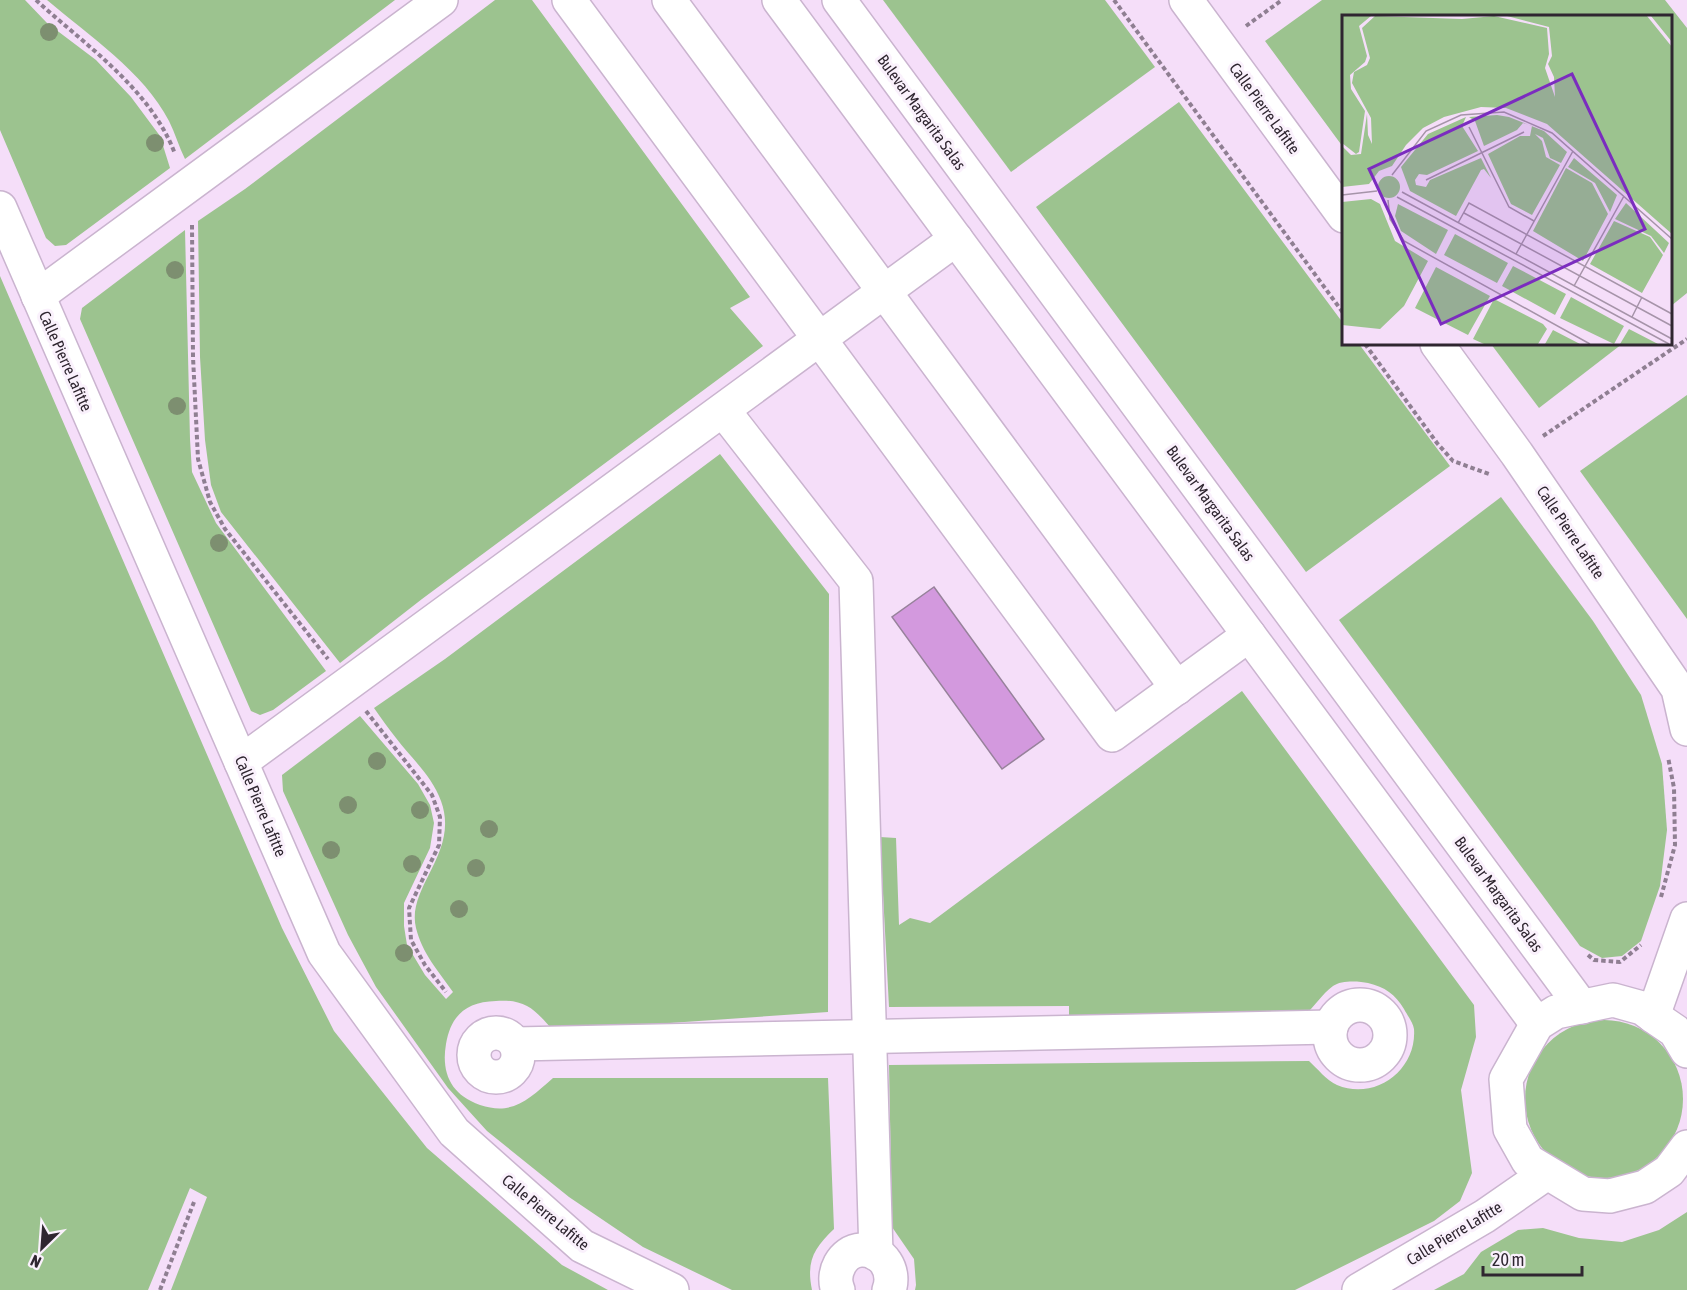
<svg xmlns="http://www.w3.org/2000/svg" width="1687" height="1290" font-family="'Asap Condensed',sans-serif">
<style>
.green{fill:#9cc38f}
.building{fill:#d399de;stroke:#97829b;stroke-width:1.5}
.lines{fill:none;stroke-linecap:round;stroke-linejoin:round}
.minor-casing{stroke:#cab4cf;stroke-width:36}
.tertiary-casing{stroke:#cab4cf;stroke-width:36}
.path{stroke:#8f7f92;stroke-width:4;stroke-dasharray:4.5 3;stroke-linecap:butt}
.minor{stroke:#fff;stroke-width:33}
.tertiary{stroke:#fff;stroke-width:33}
.tree{fill:#7d8f70}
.labels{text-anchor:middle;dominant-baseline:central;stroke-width:6;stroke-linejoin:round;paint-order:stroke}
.street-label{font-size:16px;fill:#2f2630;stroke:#faf1fc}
.inset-road{fill:none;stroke:#a694a9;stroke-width:1.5}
.view{fill:#7b2cbf;fill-opacity:0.15;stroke:#7b2cbf;stroke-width:3}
.inset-edge{fill:none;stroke:#2f2630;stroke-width:3}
</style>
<rect width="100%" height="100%" fill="#f5def9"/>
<g class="green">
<path d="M0,0H25L47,23L96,60L131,97L160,136L170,168L66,245L55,246L46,238L0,130Z"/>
<path d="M47,0H395L185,159C179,147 175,133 169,121C144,72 88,35 47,0Z"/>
<path d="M495,0H532L750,297L730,308L763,346L422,599L340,663L221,512L211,485L205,440L200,357L198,221L245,189Z"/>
<path d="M883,0H1105L1155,67L1011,172Z"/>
<path d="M1322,0H1665L1687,28V293L1671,306L1670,16H1344L1343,147L1265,41Z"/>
<path d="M1179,102L1343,323L1344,344H1359L1450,466L1306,572L1036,207Z"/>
<path d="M185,230L190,439L192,472L216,523L326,671L273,710L260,715L251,711L80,319L82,308Z"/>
<path d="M0,276L282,928L334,1031L427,1148L562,1265L608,1290H171L207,1197L190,1188L148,1290H0Z"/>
<path d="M1491,344H1622L1539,408Z"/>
<path d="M1687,395V619L1580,471Z"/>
<path d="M720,454L829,594L828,1012L554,1031C546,1023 537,1011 527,1006C518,1001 505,1000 496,1001C466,1002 451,1015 446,1044C441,1073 451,1095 480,1105C513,1116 529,1099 553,1078H828L834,1229C814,1248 806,1261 812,1290H732L643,1247L569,1197L487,1131L448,1088L376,987L348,935L283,791L282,775L360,716L418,784L430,805L434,823L430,848L404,903V926L407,945L425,975L446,999L453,992C439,972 422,953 416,928C406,887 460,853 441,801C432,776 412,759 396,738C388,728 381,718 374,708L445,659Z"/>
<path d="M1501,497L1593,621L1641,695L1662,764L1667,830L1660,886L1641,941L1622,956L1602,958L1580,946L1339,620Z"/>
<path d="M1242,691L1474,1005L1476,1037L1461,1090L1472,1173L1460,1201L1434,1221L1295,1290H915L916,1285L914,1259L892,1227L889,1065L1309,1061C1317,1068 1327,1081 1337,1085C1375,1101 1417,1070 1414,1029C1413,1022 1407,1015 1404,1009C1395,994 1385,987 1368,983C1359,981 1341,980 1333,986C1322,994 1314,1007 1304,1016L1069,1017V1006L889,1007L880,837L896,838L899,925L910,918L930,923Z"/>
<circle cx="1604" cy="1099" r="79"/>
<path d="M1687,1212V1290H1434L1464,1274L1481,1252L1518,1230L1543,1228L1579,1238L1622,1242L1659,1230Z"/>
</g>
<path class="building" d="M934,587L1044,739L1002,769L892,617Z"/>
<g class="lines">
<g class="minor-casing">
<g id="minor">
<path d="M569,0L1112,735L1249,635"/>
<path d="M669,0L1177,688"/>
<path d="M1186,0L1344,216"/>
<path d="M0,208L324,953L454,1132L582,1246L672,1290"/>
<path d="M38,296L441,0"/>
<path d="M1437,344L1517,454L1678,689L1687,729"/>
<path d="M723,410L856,581L876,1254"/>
<path d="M241,762L956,239"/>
<circle cx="1360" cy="1035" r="30"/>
<path d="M1653,1016L1687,919"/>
<circle cx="496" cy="1055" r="22"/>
<path d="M516,1044L1331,1027"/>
<path d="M838,1290C831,1274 842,1251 861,1250C883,1249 896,1271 889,1290"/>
<path d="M1359,1290L1485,1216L1547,1173"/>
</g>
</g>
<g class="tertiary-casing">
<g id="tertiary">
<path d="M779,0L1537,1024"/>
<path d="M839,0L1582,1007"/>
<path d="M1687,1051L1675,1031L1653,1016L1642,1008L1613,1000L1556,1012L1537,1024L1506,1079L1510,1129L1528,1161L1583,1194L1610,1196L1645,1187L1669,1171L1687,1147"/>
</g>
</g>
<g class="path">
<path d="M36,0C85,45 151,89 175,154"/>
<path d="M1114,0L1344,314"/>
<path d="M1246,26L1282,0"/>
<path d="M192,225L193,357L198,459L210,502L225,529L328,659"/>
<path d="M1365,344L1437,443L1453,461L1489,474"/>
<path d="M1543,436L1687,339"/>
<path d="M366,711L432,795L440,817L439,845L409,908L411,940L425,965L446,992"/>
<path d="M1661,897L1675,845L1674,788L1668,757"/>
<path d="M1588,955L1594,960L1620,962L1641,945"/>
<path d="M160,1290L194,1202"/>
</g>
<use href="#minor" class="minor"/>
<use href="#tertiary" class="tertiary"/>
</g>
<g class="tree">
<circle cx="49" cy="32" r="9"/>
<circle cx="155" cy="143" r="9"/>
<circle cx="175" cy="270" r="9"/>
<circle cx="177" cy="406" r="9"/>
<circle cx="219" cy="543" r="9"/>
<circle cx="377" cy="761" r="9"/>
<circle cx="348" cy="805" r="9"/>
<circle cx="420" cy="810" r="9"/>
<circle cx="489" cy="829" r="9"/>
<circle cx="331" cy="850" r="9"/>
<circle cx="412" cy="864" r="9"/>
<circle cx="476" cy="868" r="9"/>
<circle cx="459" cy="909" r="9"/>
<circle cx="404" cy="953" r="9"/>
</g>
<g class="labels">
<g class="street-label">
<text transform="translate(1265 108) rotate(54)">Calle Pierre Lafitte</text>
<text transform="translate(922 112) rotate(54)">Bulevar Margarita Salas</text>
<text transform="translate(66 361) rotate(66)">Calle Pierre Lafitte</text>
<text transform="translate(1211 503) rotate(54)">Bulevar Margarita Salas</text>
<text transform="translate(1571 532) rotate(56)">Calle Pierre Lafitte</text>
<text transform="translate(261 806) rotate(67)">Calle Pierre Lafitte</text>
<text transform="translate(1499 894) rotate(54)">Bulevar Margarita Salas</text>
<text transform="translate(546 1212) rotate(40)">Calle Pierre Lafitte</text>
<text transform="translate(1454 1233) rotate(-31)">Calle Pierre Lafitte</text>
</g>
</g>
<g transform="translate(1342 15)">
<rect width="330" height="330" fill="#f5def9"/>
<path d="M0,1H29L17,11L25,41L23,47L8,60L9,74L23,96L17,137L14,139L0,128ZM33,1L120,4L152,1L205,13L207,39L203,53L213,82L212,62L206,49L210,41L207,12L165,1H305L330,32V219L205,109L164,93L139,92L102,102L81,113L64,130L50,151L37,156L27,169L0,172V131L9,140L19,139L25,99L26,120L30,129L29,103L10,68L12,57L25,50L28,43L20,13ZM309,1H330V27ZM155,100L167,102L202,116L225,137L219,148L208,143L201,123L193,119L200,126L204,142L218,150L190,200L169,189L146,139L178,121H188L190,111L181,108L175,115L142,131L133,106L127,102ZM124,102L120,111L136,136L85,160L77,159L73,165L74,170L84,172L88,165L139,143L149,163L142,154L139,155L114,201L68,176L59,152L86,119ZM232,143L275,180L268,197L253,168L226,152ZM224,153L250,168L266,199L241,246L191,216ZM36 172a11 11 0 1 1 22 0a11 11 0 1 1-22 0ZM29,184L38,189L53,226L86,246L62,291L38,314L0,310V187ZM284,188L327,228L322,238L309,221L273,204ZM56,189L106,215L94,239L59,216L53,201ZM272,206L308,222L321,240L300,278L248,249ZM113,219L166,248L155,268L102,240ZM171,251L224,279L213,300L160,271ZM94,252L148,281L126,320L73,293ZM229,282L282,311L272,329L218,303ZM152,284L201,309L205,314L196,329H142L131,324ZM287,314L316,329H278ZM211,315L238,329H203Z" fill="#9cc38f"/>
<path class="inset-road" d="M127,112L167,192L192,206M50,160L84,116L119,100L162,97L210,118L330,224M84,165L182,117M60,177L330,324M0,180L35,176M55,182L327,329M46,185L48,204L62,226L248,329M122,198L330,311M116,208L127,188L330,299M174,239L231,136M232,271L282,181M290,302L300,282"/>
<path class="view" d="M230,59L303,214L99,309L27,154Z"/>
<rect width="330" height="330" class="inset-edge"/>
</g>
<g transform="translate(42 1248) rotate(205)" stroke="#faf1fc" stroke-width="4.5" paint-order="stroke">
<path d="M0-4.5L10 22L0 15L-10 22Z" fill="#2f2630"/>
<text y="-9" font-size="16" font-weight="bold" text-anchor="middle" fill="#2f2630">N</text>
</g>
<path d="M1483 1266v9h99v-9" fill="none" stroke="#2f2630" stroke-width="3"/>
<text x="1492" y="1266" font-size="18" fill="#2f2630" stroke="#faf1fc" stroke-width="4.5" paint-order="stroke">20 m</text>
</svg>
